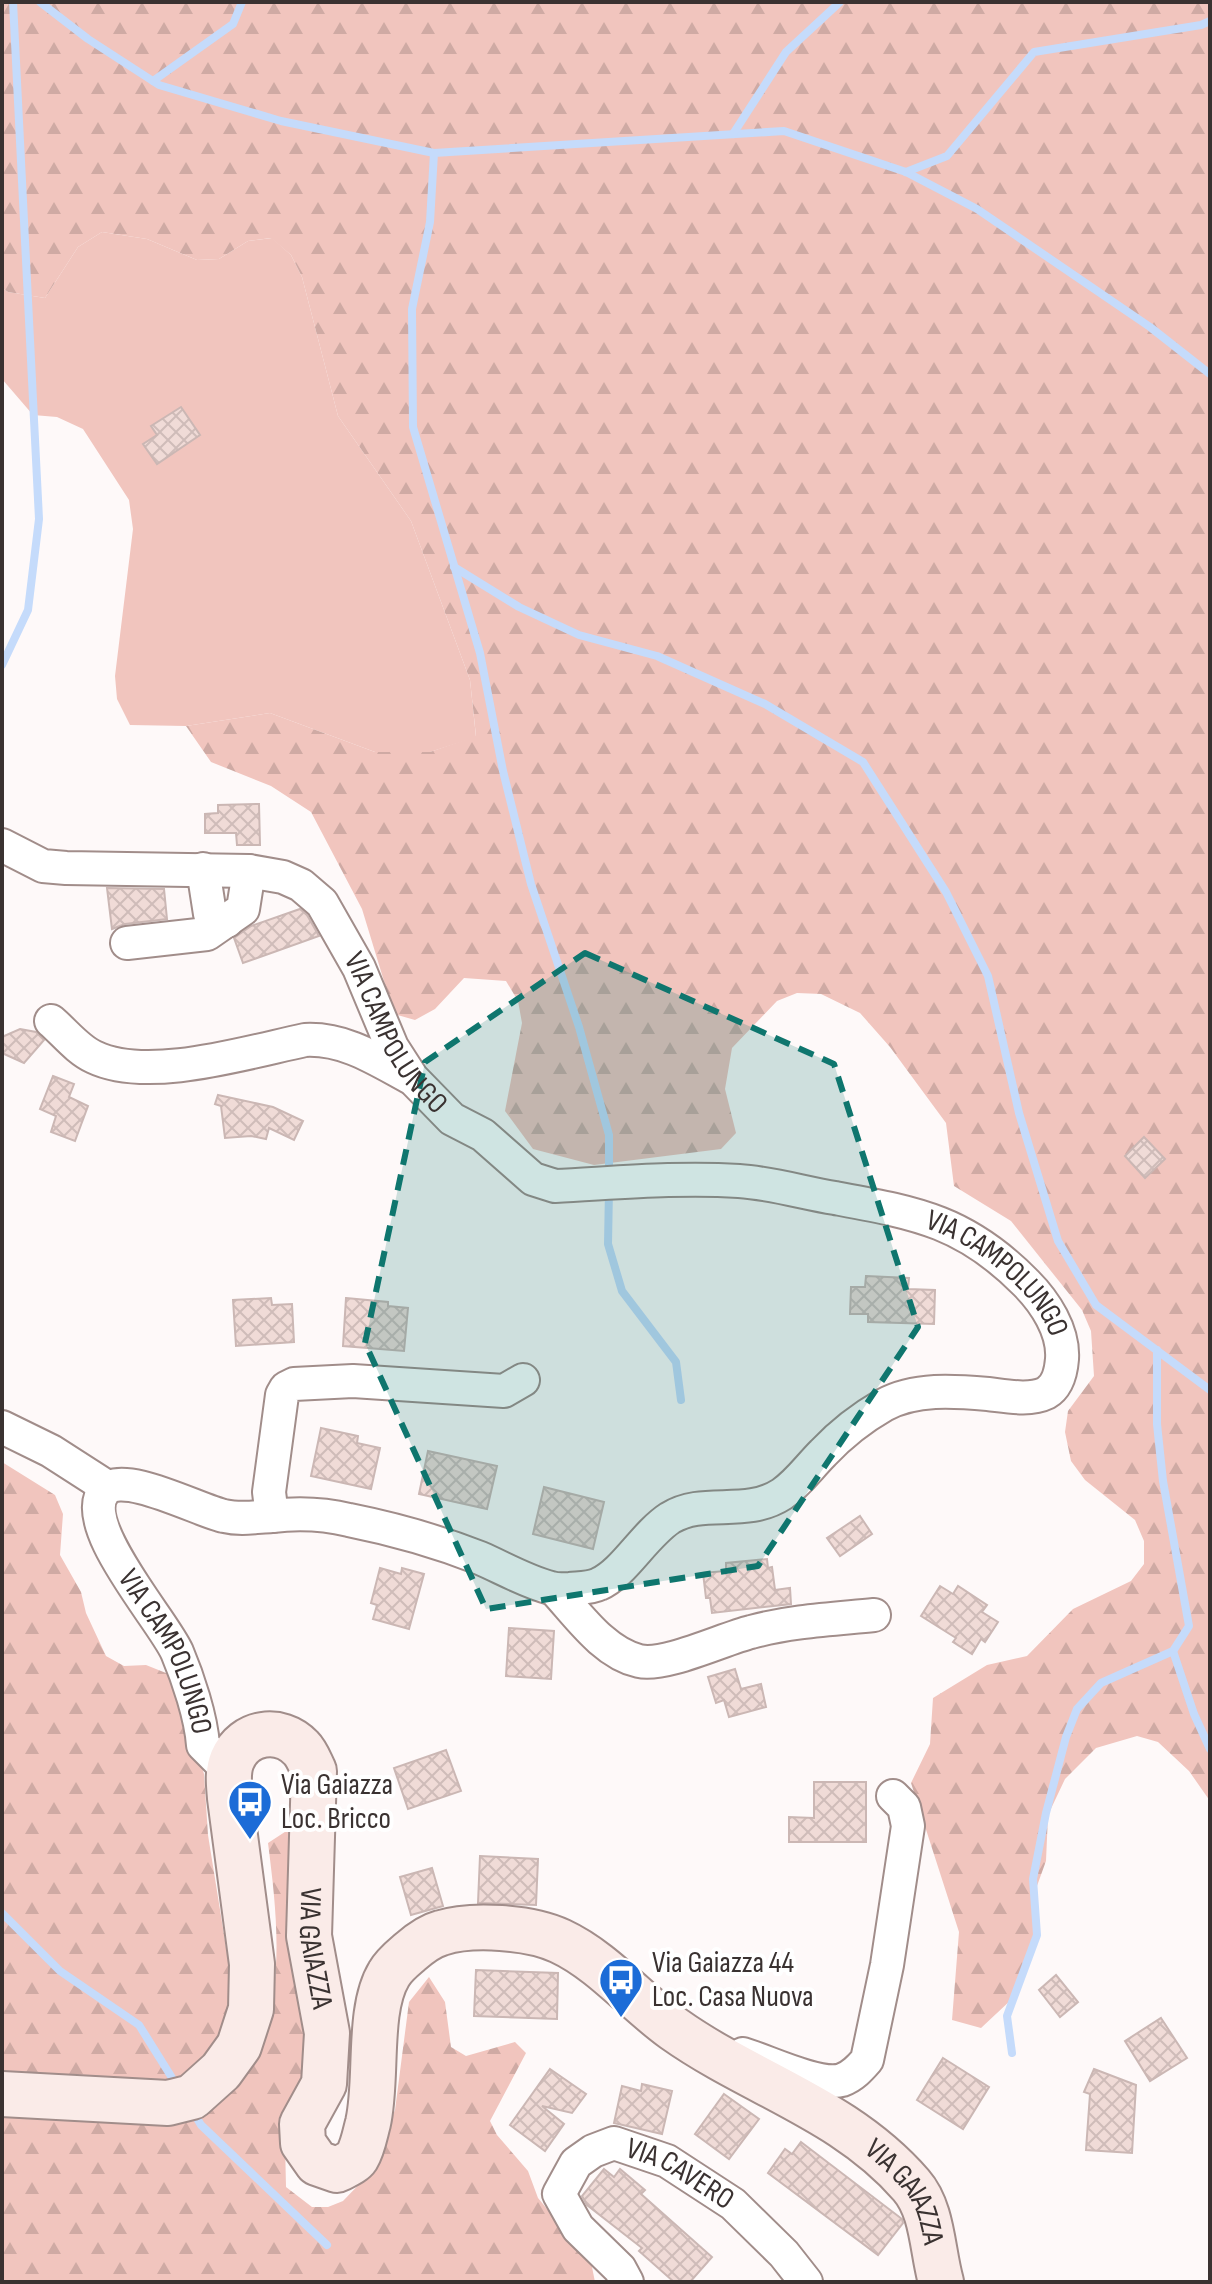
<svg xmlns="http://www.w3.org/2000/svg" width="1212" height="2284" font-family="'Sofia Sans Condensed',sans-serif">
<style>
.green{fill:#f1c5be}
.forest{fill:url(#forest-firs)}
.lines{fill:none;stroke-linecap:round;stroke-linejoin:round}
.stream{stroke:#c5dbfb;stroke-width:8}
.building{fill:url(#building-cross-hatch);stroke:#cbb7b4;stroke-width:2}
.street-casing{stroke:#a18d8a;stroke-width:36}
.secondary-casing{stroke:#a18d8a;stroke-width:48}
.street{stroke:#fff;stroke-width:32}
.secondary{stroke:#faebe8;stroke-width:44}
.marked{fill:#0f766e;fill-opacity:0.2;stroke:#0f766e;stroke-width:6;stroke-dasharray:16 10;stroke-linejoin:round}
.labels{text-anchor:middle;dominant-baseline:central;stroke-width:8;stroke-linejoin:round;paint-order:stroke}
.street-label{font-size:30px;fill:#3a3231;stroke:#fff}
.poi-label{font-size:30px;fill:#3a3231;stroke:#fff;text-anchor:start}
</style>
<defs>
<pattern id="forest-firs" width="22" height="20" patternUnits="userSpaceOnUse" patternTransform="scale(2)"><rect width="22" height="20" fill="#f1c5be"/><path d="M5 1l3.5 6h-7zM16 11l3.5 6h-7z" fill="#cfaaa4"/></pattern>
<pattern id="building-cross-hatch" width="8" height="8" patternUnits="userSpaceOnUse" patternTransform="scale(2)"><rect width="8" height="8" fill="#f0dbd7"/><path d="M0 0l8 8M0 8l8-8" fill="none" stroke="#cfbcb9"/></pattern>
</defs>
<rect width="100%" height="100%" fill="#fef9f9"/>
<path class="green" d="M102,232L147,239L197,260L219,259L248,241L272,238L291,255L302,277L338,416L411,521L470,680L476,737L430,752H375L270,713L186,726L130,725L117,699L115,676L133,529L129,500L83,429L57,417L33,415L2,379V288L8,292L45,298L78,247Z"/>
<g class="forest">
<path d="M2,2H1210V1801L1189,1771L1158,1742L1137,1736L1096,1748L1065,1779L1048,1815L1046,1861L1033,1897L1035,1939L1017,1979L1012,1999L981,2028L952,2020L959,1932L911,1783L930,1744L933,1698L987,1665L1027,1656L1073,1609L1131,1581L1144,1564V1541L1135,1520L1085,1480L1071,1461L1065,1432L1068,1411L1094,1376L1091,1331L1082,1310L1011,1221L954,1186L946,1123L890,1047L860,1013L821,994L797,993L777,1001L732,1048L725,1089L736,1133L721,1149L594,1165L533,1149L505,1111L522,1023L518,1001L506,981L464,978L435,1009L415,1020L394,1014L362,909L311,812L271,786L211,762L186,726L270,713L375,752H430L476,736L470,680L411,521L338,416L302,277L291,255L271,238L248,241L219,259L197,260L147,239L102,232L78,247L45,298L8,292L2,288Z"/>
<path d="M2,1462L55,1495L63,1514L60,1555L81,1592L86,1613L106,1656L124,1666L146,1665L166,1673L179,1691L204,1774L208,1835L234,1997L212,2060L156,2091L2,2076Z"/>
<path d="M294,1826L308,2051L285,2142L286,2187L312,2207H328L343,2201L369,2174L395,2110L409,2002L429,1977L445,2002L451,2047L466,2056L515,2042L526,2053L490,2121L497,2135L528,2171L538,2198L591,2262L595,2282H2V2104L155,2115L208,2113C221,2097 247,2074 255,2056C286,1989 277,1914 268,1843Z"/>
</g>
<g class="lines">
<g class="stream">
<path d="M40,2L88,39L159,85L281,121L434,153L784,131L906,172L977,209L1150,327L1210,374"/>
<path d="M153,81L233,24L242,2"/>
<path d="M733,134L786,52L840,2"/>
<path d="M434,153L430,222L412,309L413,427L480,653L503,771L531,884L579,1027L609,1135V1176"/>
<path d="M906,172L947,156L1034,52L1201,25L1210,21"/>
<path d="M454,567L519,607L579,635L657,656L765,704L863,762L946,892L988,976L1019,1113L1058,1241L1096,1305L1210,1390"/>
<path d="M2,665L28,610L39,519L13,2"/>
<path d="M609,1189L608,1244L622,1291L676,1362L681,1400"/>
<path d="M1173,1651L1194,1714L1210,1749"/>
<path d="M2,1913L60,1971L139,2025L179,2089"/>
<path d="M1012,2053L1007,2016L1037,1935L1033,1879L1046,1813L1066,1737L1077,1709L1101,1683L1173,1651L1189,1626L1163,1481L1157,1424V1350"/>
<path d="M192,2110L201,2125L327,2245"/>
</g>
</g>
<g class="building">
<path d="M181,407L200,435L157,464L143,444L157,435L151,426Z"/>
<path d="M259,804L260,845H237L236,833H205V814L218,813V805Z"/>
<path d="M107,888L164,889L167,919L125,924L112,929Z"/>
<path d="M300,909L307,915L319,936L243,963L234,938L251,926Z"/>
<path d="M20,1029L36,1032L44,1040L24,1063L2,1053V1037Z"/>
<path d="M53,1076L74,1084L69,1097L88,1106L75,1141L51,1132L56,1116L40,1109Z"/>
<path d="M218,1095L273,1107L303,1121L294,1140L269,1128L266,1139L251,1136L225,1138L221,1106L215,1104Z"/>
<path d="M1144,1137L1165,1159L1145,1178L1125,1156Z"/>
<path d="M866,1276L909,1278L908,1289L935,1290L934,1324L868,1322V1314H850L851,1287H865Z"/>
<path d="M271,1298L272,1305L292,1304L294,1342L236,1346L233,1300Z"/>
<path d="M346,1298L388,1302V1306L408,1308L404,1351L343,1346Z"/>
<path d="M321,1428L358,1436L357,1443L380,1448L371,1489L311,1476Z"/>
<path d="M428,1451L497,1466L487,1509L419,1494Z"/>
<path d="M544,1487L604,1502L593,1549L533,1534Z"/>
<path d="M860,1516L872,1534L840,1556L827,1538Z"/>
<path d="M767,1559L768,1568L772,1567L775,1590L790,1588L791,1604L712,1613L710,1598H706L703,1573L726,1571V1563Z"/>
<path d="M380,1568L401,1574L402,1568L424,1574L409,1629L373,1619L377,1605L371,1603Z"/>
<path d="M940,1586L953,1594L958,1586L987,1605L982,1612L998,1622L985,1642L981,1639L972,1654L953,1642L956,1638L921,1616Z"/>
<path d="M509,1628L554,1631L551,1679L506,1676Z"/>
<path d="M735,1669L741,1689L761,1684L766,1707L729,1717L724,1700L716,1703L708,1677Z"/>
<path d="M446,1750L461,1791L408,1809L394,1768Z"/>
<path d="M814,1782H866V1842H789V1817L814,1818Z"/>
<path d="M480,1856L538,1859L536,1905L478,1903Z"/>
<path d="M432,1868L443,1906L411,1915L400,1877Z"/>
<path d="M476,1970L558,1973L557,2019L474,2016Z"/>
<path d="M1056,1975L1078,2002L1060,2017L1039,1990Z"/>
<path d="M1161,2018L1187,2058L1150,2081L1125,2041Z"/>
<path d="M943,2058L989,2087L963,2129L917,2100Z"/>
<path d="M550,2069L586,2094L572,2113L542,2106L564,2124L545,2151L510,2125Z"/>
<path d="M1094,2069L1136,2085L1132,2153L1086,2150L1090,2094L1084,2092Z"/>
<path d="M642,2084L672,2091L662,2134L614,2123L622,2086L641,2091Z"/>
<path d="M724,2094L759,2119L729,2159L695,2134Z"/>
<path d="M801,2142L902,2219L903,2223L878,2255L768,2173L785,2149L792,2154Z"/>
<path d="M604,2169L614,2177L620,2169L645,2190L641,2194L712,2257L690,2282H674L639,2251L642,2248L587,2205L582,2196Z"/>
</g>
<g class="lines">
<g class="street-casing">
<g id="street">
<path id="s1" d="M2,845L43,866L66,868L249,871L283,877L301,885L322,903L359,968L392,1047L412,1078L452,1119L483,1135L533,1179L555,1186C616,1183 678,1177 739,1181C771,1183 804,1193 835,1198C916,1213 965,1221 1026,1283C1045,1302 1064,1331 1062,1359C1061,1372 1058,1386 1046,1393C1030,1401 1006,1396 988,1394C954,1391 915,1388 884,1405C863,1417 840,1435 823,1453C809,1467 798,1483 782,1494C745,1518 704,1497 670,1518C644,1535 624,1573 599,1584C591,1588 579,1588 570,1589C563,1589 558,1590 551,1588C527,1582 503,1568 480,1558C437,1541 394,1529 349,1520C324,1514 298,1513 272,1516C255,1517 241,1520 224,1516C200,1511 123,1470 105,1490C75,1523 163,1620 177,1652C188,1678 201,1717 203,1745L229,1771"/>
<path d="M203,869L210,914L227,921"/>
<path d="M127,943L207,934L243,909L249,871"/>
<path d="M51,1021C64,1032 78,1050 94,1057C148,1083 248,1052 305,1040C344,1038 376,1059 409,1077"/>
<path d="M2,1427L51,1451L107,1487"/>
<path d="M272,1516L269,1492L282,1395L286,1388L294,1384L353,1381L504,1391L523,1380"/>
<path d="M555,1590C578,1615 604,1653 639,1661C665,1667 723,1639 751,1632C791,1621 834,1619 874,1615"/>
<path d="M743,2054C767,2061 819,2087 842,2080C853,2076 860,2068 867,2060L887,1965L908,1826L904,1807L893,1796"/>
<path id="s2" d="M627,2282L620,2269L578,2228L559,2194L576,2163L593,2151L614,2143L667,2161L733,2204L784,2254L806,2282"/>
</g>
</g>
<g class="secondary-casing">
<g id="secondary">
<path id="s3" d="M2,2094L168,2103L192,2097L221,2071L239,2046L251,2009L252,1964L230,1798C229,1785 227,1772 232,1760C244,1731 280,1726 301,1748C307,1754 310,1763 314,1771L309,1936L327,2033L324,2084L302,2124L303,2143L317,2163L337,2170C344,2166 353,2163 357,2157C363,2147 365,2134 368,2123C378,2080 367,2010 389,1974C394,1965 403,1958 410,1952C418,1945 430,1936 441,1933C472,1923 530,1927 560,1941C603,1961 636,2002 674,2029C753,2085 845,2109 911,2185C933,2210 932,2250 941,2282"/>
</g>
</g>
<use href="#street" class="street"/>
<use href="#secondary" class="secondary"/>
</g>
<path class="marked" d="M585,953L834,1064L918,1327L758,1566L486,1609L365,1343L425,1062Z"/>
<defs>
<g id="bus-pin" transform="scale(2.3)"><path d="M0 17L-7.5 6A9.5 9.5 0 1 1 7.5 6Z" fill="#1c6cd7" stroke="#fff"/><path d="M-5-6H5V4H4V6H2V4H-2V6H-4V4H-5ZM-3.5-4V0h7V-4ZM-3.5 1.2v1.5H-2V1.2ZM2 1.2v1.5H3.5V1.2Z" fill="#fff"/></g>
</defs>
<g fill-rule="evenodd">
<use href="#bus-pin" x="250" y="1802"/>
<use href="#bus-pin" x="621" y="1980"/>
</g>
<g class="labels">
<g class="street-label">
<text stroke="none"><textPath href="#s1" startOffset="484">VIA CAMPOLUNGO</textPath></text>
<text stroke="none"><textPath href="#s1" startOffset="1180">VIA CAMPOLUNGO</textPath></text>
<text stroke="none"><textPath href="#s1" startOffset="2542">VIA CAMPOLUNGO</textPath></text>
<text stroke="none"><textPath href="#s3" startOffset="838">VIA GAIAZZA</textPath></text>
<text stroke="none"><textPath href="#s2" startOffset="264">VIA CAVERO</textPath></text>
<text stroke="none"><textPath href="#s3" startOffset="1918">VIA GAIAZZA</textPath></text>
</g>
<g class="poi-label">
<text x="281" y="1785">Via Gaiazza<tspan x="281" dy="34">Loc. Bricco</tspan></text>
<text x="652" y="1963">Via Gaiazza 44<tspan x="652" dy="34">Loc. Casa Nuova</tspan></text>
</g>
</g>
<rect width="1212" height="2284" fill="none" stroke="#3a3231" stroke-width="8"/>
</svg>
